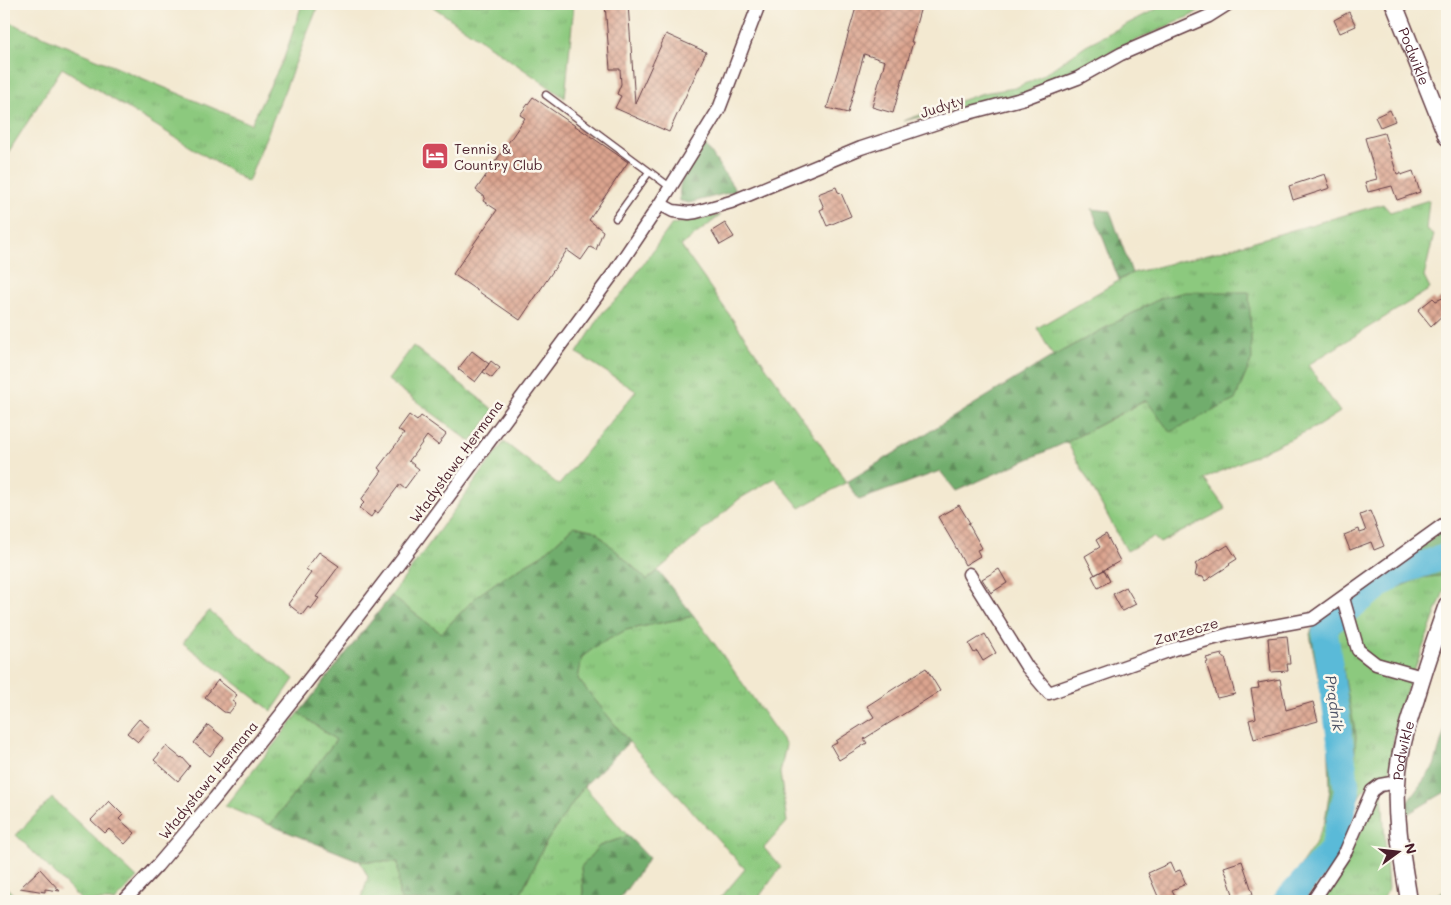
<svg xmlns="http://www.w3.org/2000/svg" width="1451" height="905" font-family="Mali,sans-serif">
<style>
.grass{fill:url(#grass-tufts);stroke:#6b7454}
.forest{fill:url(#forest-firs);stroke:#5e664c}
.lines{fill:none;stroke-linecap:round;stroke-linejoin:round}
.river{stroke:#5abad8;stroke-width:26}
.building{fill:url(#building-cross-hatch)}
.service-casing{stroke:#633d44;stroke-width:9}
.minor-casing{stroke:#633d44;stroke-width:15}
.tertiary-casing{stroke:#633d44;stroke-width:19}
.service{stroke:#fff;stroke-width:6}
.minor{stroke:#fff;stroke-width:12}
.tertiary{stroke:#fff;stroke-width:16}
.labels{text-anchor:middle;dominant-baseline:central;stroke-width:5;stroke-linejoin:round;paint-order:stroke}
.street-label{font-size:14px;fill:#4a1f2b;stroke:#fbf7ec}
.poi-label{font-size:14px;fill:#4a1f2b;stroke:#fbf7ec;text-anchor:start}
.water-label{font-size:15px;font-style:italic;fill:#505568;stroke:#fbf7ec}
</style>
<defs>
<pattern id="grass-tufts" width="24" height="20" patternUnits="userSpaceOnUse" patternTransform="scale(1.25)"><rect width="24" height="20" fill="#8cc97e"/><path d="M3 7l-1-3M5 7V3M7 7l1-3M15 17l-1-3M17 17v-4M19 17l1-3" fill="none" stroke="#7aac6d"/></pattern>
<pattern id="forest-firs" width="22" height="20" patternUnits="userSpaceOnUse" patternTransform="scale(1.25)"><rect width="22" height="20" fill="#71ad6d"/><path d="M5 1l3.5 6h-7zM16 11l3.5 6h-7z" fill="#5f8c5a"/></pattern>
<pattern id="building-cross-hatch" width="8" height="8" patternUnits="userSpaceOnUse" patternTransform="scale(1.25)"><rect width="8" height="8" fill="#dba48f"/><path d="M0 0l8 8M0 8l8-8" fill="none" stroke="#b48575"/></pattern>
</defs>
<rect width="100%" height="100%" fill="#fbf7ec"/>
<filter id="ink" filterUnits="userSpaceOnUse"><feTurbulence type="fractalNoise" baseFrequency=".02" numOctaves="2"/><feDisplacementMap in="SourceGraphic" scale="10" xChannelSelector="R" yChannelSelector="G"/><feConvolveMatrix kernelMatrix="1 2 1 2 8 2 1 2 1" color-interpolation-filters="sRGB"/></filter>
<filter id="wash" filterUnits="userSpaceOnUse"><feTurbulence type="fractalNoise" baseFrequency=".0096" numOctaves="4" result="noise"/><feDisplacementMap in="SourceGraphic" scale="20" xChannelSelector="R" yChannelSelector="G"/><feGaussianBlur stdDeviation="1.12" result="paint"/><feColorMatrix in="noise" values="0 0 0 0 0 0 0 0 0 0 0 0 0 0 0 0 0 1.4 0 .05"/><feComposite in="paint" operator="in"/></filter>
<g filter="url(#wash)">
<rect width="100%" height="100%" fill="#f3e9d1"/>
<g class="grass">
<path d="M302,4H319L248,182L62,68L4,159V20L251,124L284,58Z"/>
<path d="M429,4H574L565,98Z"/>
<path d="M1166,4H1210L1192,15L1058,76L1020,95L903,121L983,93L1015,88L1042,76L1086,45Z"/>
<path d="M1429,200L1426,230L1434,234L1424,277L1430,289L1308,365L1340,412L1318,426L1204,479L1226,509L1160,543L1153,537L1127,551L1067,442L1147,400L1161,298L1053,356L1037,328L1132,273L1220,251L1383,204L1390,212Z"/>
<path d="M721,215L681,246L847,482L800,508L775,478L739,499L647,580L595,531L574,526L542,555L498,581L476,597L441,633L391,596L504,442L559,485L636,391L577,353L603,312L621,295L672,224Z"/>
<path d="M413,346L494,410L471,442L388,380Z"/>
<path d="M1447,575V583L1396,719L1389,777C1380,781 1369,784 1362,792C1356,800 1353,814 1349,824C1338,851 1323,879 1305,901H1276L1314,846L1325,821L1349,824L1356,736L1335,634L1385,593L1420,578Z"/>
<path d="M209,611L294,679L272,711L183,643Z"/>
<path d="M694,616L722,654L786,745L780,773L787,822L764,848L781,867L756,901H718L745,869L629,742L578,679L582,657L597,645L626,630Z"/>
<path d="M299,713L336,740L270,825L225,806Z"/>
<path d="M584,786L628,836L599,846L581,867L584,901H517L545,844Z"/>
<path d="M1382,791L1388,890L1382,901H1318L1342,868L1360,833L1372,799Z"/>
<path d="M52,798L137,878L115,901H82L16,835Z"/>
<path d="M360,861L398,862L399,896L402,901H361L368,877Z"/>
<path d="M4,885L20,901H4Z"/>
<path d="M1447,889V901H1424Z"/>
</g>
<g class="forest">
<path d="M705,144L736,191L689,203L680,201C676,178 692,161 705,144Z"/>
<path d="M1092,209L1110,211L1132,273L1119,280Z"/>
<path d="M1185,292H1249L1252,359L1235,400L1170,432L1146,400L1067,442L956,491L940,471L859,500L847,482L1053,356L1161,298Z"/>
<path d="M574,526L595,531L647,580L658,571L694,616L626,630L598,645L582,657L578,679L629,742L584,786L545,844L517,901H402L399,896L398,862L360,861L270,825L336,740L299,713L391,596L441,633L476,597L498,581L542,555Z"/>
<path d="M1447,527V575L1420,578L1385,593L1336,634L1356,736L1349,825L1325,821L1330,789L1328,727L1310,634L1315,623Z"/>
<path d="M1447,722V791L1404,816V807L1434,766Z"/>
<path d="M628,836L649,858L618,901H584L581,867L599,846Z"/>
</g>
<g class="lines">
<path class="river" d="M1286,901L1333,849L1347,791L1325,632L1329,623L1397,573L1447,556"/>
</g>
<g id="blocks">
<g class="building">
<path d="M605,4H628L635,103L666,34L706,52L669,132L615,108L621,96L617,94L621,84L620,69H610Z"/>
<path d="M857,4H910L921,7L911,42H913L893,113L872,107L885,61L864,54L848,113L827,108Z"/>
<path d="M1349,12L1356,26L1340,33L1334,20Z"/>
<path d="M533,97L628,162L589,220L603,231L596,250L590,247L581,260L567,250L520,320L453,274L497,210L483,201L485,197L476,190L525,118L520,115Z"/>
<path d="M1390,110L1395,121L1380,127L1375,117Z"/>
<path d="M1384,133L1397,174L1401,173V175L1413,171L1420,192L1397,200L1392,186L1368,192L1365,182L1377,179L1365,138Z"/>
<path d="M1325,174L1330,188L1293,200L1289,186Z"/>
<path d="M836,187L838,192L841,193L851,216L827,226L820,210L824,208L818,194Z"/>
<path d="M725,223L734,237L720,245L712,231Z"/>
<path d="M1447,296V311L1431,326L1418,310L1433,298L1436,301Z"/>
<path d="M472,351L489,364L475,382L458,369Z"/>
<path d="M491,361L500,368L492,378L483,372Z"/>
<path d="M409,415L417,421L421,416L446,434L438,445L427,436L409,461L419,469L405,488L400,484L378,513L375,511L371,517L359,508L364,503L361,500L382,471L378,468L404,434L398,430Z"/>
<path d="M959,505L970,523H968L982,548L977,550L980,556L965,565L954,544L938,517Z"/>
<path d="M1370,511L1384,546L1374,550L1371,542L1350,550L1344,535L1359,529L1360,533L1366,531L1360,515Z"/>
<path d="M1106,534L1120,561L1095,575L1085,556L1100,547L1096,540Z"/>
<path d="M1228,545L1237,559L1229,564L1230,565L1205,581L1203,577L1195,576L1197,567L1195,564L1219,549L1220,550Z"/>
<path d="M319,552L339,566L316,597L319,598L311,609L308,607L302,615L288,604L311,573L306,569Z"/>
<path d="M999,569L1007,583L991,593L982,579Z"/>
<path d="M1104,570L1110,581L1098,588L1092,576Z"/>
<path d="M1126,587L1136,604L1122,611L1113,594Z"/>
<path d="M985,634L996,653L983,661L977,651L974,653L969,644Z"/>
<path d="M1287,636L1290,664H1287L1288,671L1271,672L1268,638Z"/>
<path d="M1222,654L1223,658H1225L1235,694L1217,698L1206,663L1208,662L1206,658Z"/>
<path d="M926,668L940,691L864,739L867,743L839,760L831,746L837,743L836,741L874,717L867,706Z"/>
<path d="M1280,679L1286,710L1313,702L1318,721L1254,739L1249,720L1256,718L1251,689L1259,688L1258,683Z"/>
<path d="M218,680L237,695L232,701L236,704L229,713L224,712L205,697Z"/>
<path d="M139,719L150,728L138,742L127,733Z"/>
<path d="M208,725L224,738L210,756L194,743Z"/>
<path d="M166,746L181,758L182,757L190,766L178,781L154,760Z"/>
<path d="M109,801L123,815L119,819L135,833L125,844L109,829L105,833L91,820Z"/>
<path d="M1242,861L1253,894L1235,900L1224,867Z"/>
<path d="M1170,863L1174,872L1180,870L1186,884L1172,890L1178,901H1160L1148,873Z"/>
<path d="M40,869L60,891L45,889V892L20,888Z"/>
</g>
</g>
</g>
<g filter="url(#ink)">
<use href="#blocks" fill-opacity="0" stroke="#633d44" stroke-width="1"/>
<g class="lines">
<g class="service-casing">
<g id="service">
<path d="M546,95L670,187"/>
<path d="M616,218L649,172"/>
</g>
</g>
<g class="minor-casing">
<g id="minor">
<path d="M660,204L673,211L689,213L696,212L731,202L861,148L961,115L1025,98L1078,78L1121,54L1209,16L1228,4"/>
<path d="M969,574L1027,667L1049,693L1174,649L1230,634L1312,619L1447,522"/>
<path d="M1343,598L1358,650L1376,664L1422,677"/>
<path d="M124,901L157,866L215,798L321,664L414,543L613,274L660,204L719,109L759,4"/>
<path d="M1313,901L1346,851L1372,791L1380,785L1397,782"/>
</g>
</g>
<g class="tertiary-casing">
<g id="tertiary">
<path id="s1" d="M1394,4L1447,137"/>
<path id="s2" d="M1409,901C1403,862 1395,824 1397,784C1398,755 1407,726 1416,699C1425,667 1436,636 1447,605"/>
</g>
</g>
<use href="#service" class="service"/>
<use href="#minor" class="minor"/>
<use href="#tertiary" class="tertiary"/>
</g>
</g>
<defs>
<g id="hotel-square" transform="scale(1.4375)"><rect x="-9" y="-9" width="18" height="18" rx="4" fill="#d1495b" stroke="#fbf7ec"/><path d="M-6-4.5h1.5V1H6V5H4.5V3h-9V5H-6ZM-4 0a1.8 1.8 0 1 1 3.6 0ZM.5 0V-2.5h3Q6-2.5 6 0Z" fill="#fff"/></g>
</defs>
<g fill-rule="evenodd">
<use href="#hotel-square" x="435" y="156"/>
</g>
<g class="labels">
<g class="street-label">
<text stroke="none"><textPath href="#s1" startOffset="56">Podwikle</textPath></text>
<text transform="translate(942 106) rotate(-18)">Judyty</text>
<text transform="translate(456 461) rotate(-54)">Władysława Hermana</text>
<text transform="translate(1186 631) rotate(-16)">Zarzecze</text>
<text stroke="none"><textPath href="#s2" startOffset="152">Podwikle</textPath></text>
<text transform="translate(208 780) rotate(-51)">Władysława Hermana</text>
</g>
<g class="poi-label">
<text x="454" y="148">Tennis &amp;<tspan x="454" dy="16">Country Club</tspan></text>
</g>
<g class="water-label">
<text transform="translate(1335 703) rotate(82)">Prądnik</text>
</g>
</g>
<rect width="1451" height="905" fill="none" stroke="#fbf7ec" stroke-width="20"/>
<g transform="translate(1398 852) rotate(75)" stroke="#fbf7ec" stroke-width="4" paint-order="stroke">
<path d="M0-4L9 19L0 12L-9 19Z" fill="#4a1f2b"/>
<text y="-8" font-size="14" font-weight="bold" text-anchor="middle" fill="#4a1f2b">N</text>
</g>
</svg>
